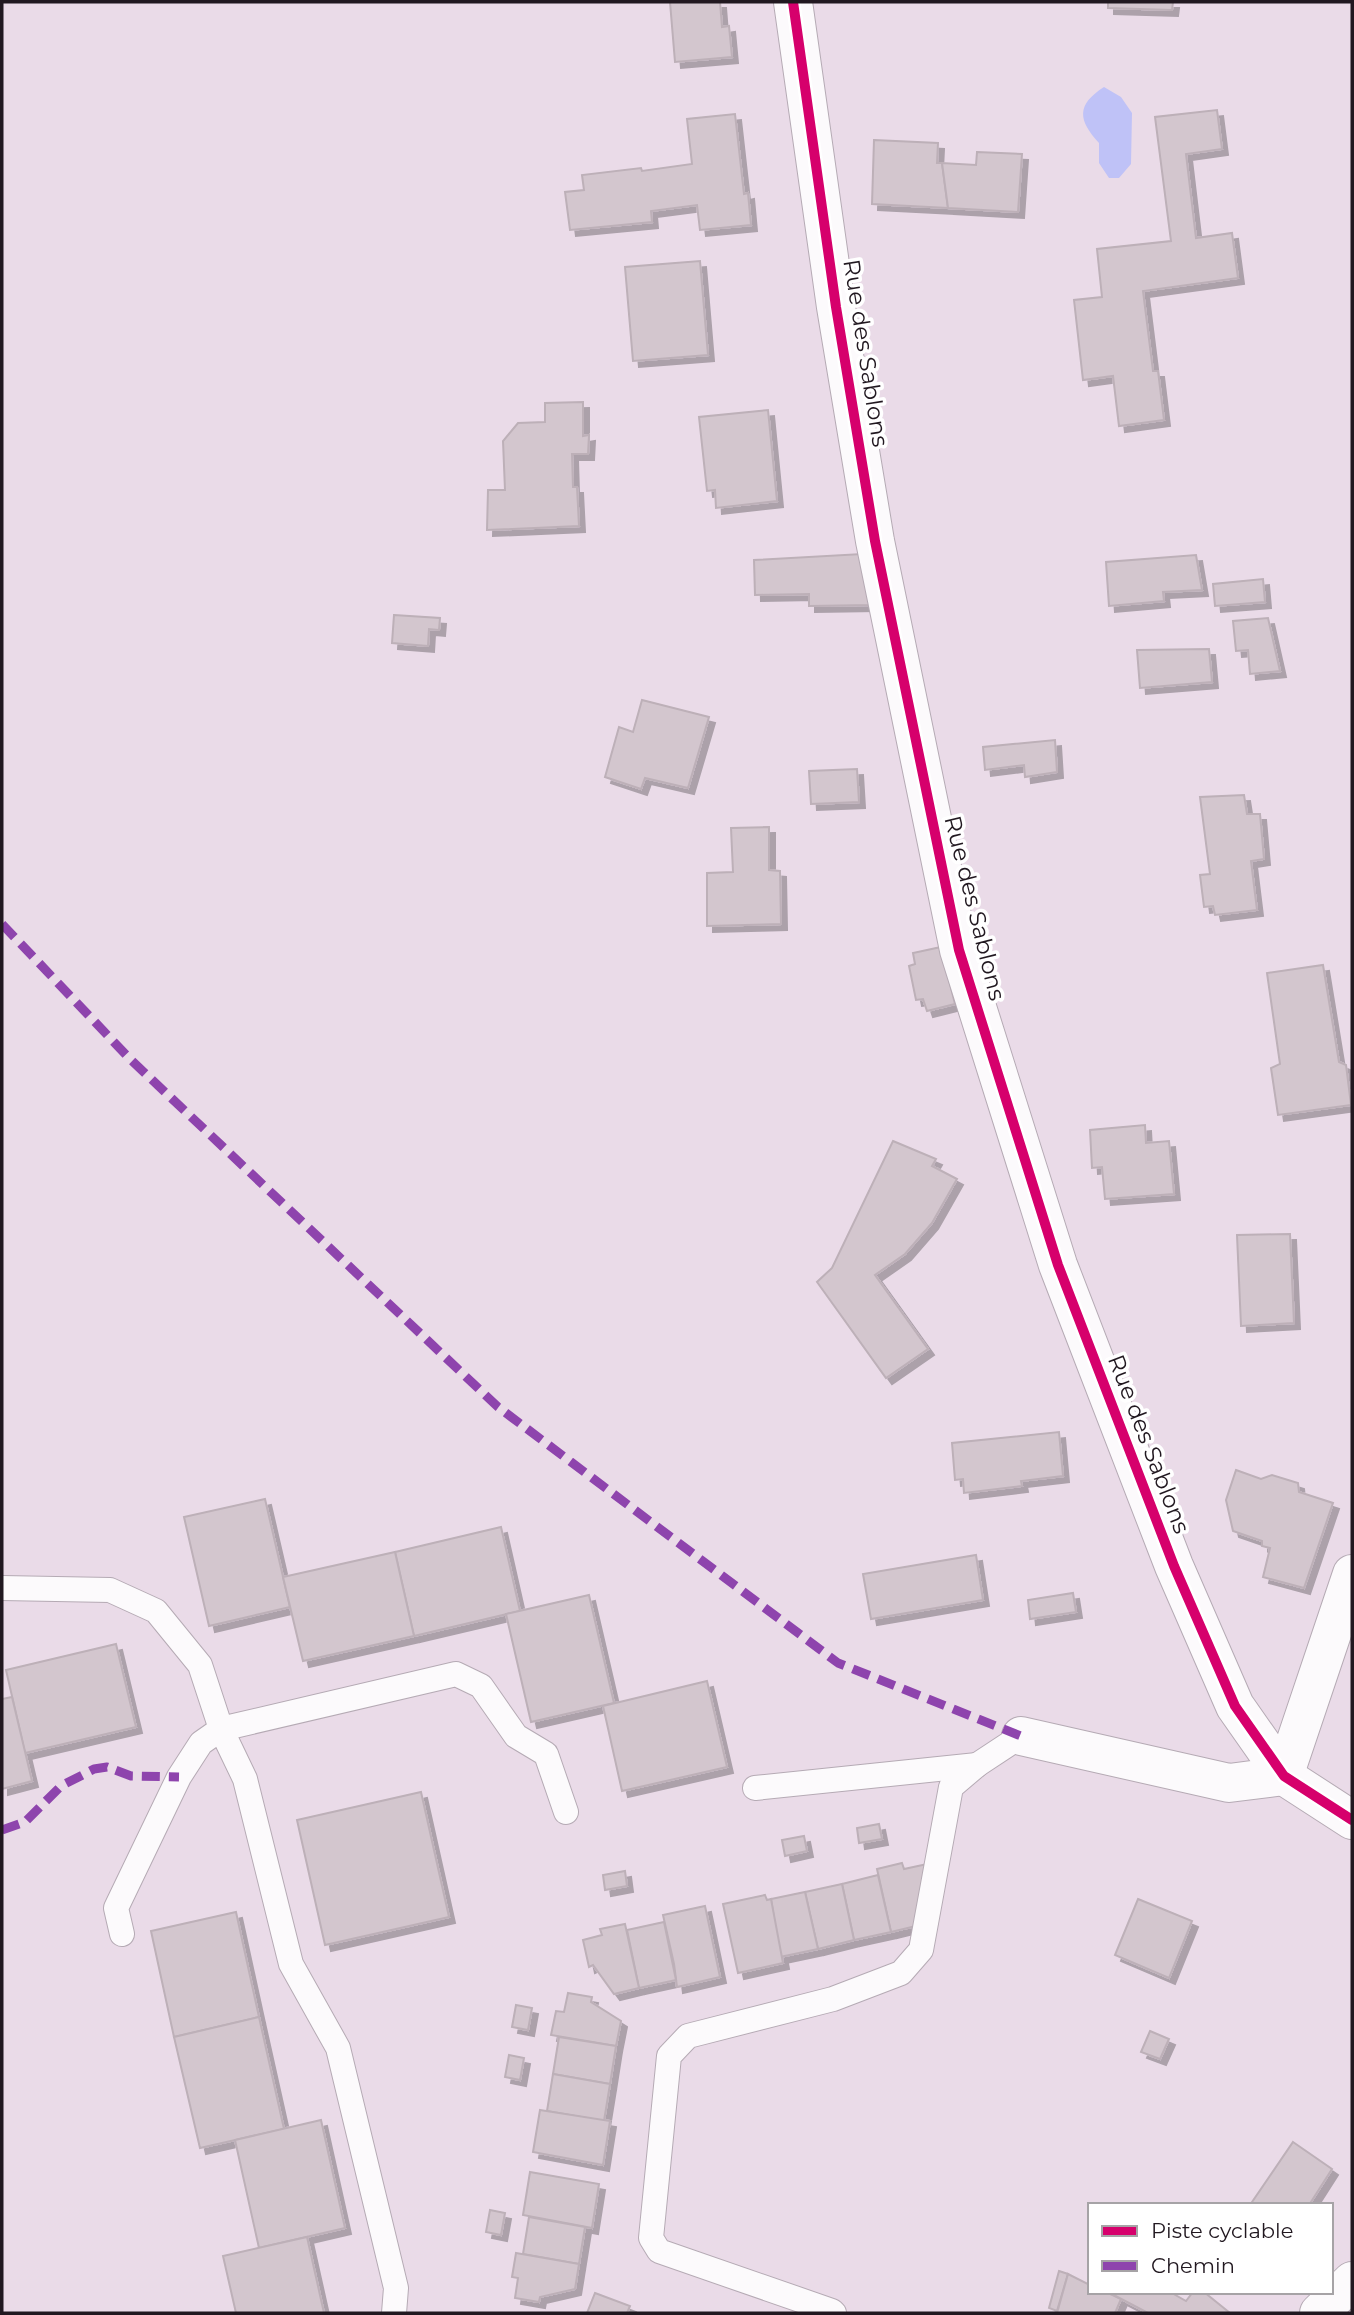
<svg xmlns="http://www.w3.org/2000/svg" width="1354" height="2315" font-family="Montserrat,sans-serif">
<style>
.water{fill:#bfc2f7}
.building{fill:#d3c6ce;stroke:#bdb0b8;stroke-width:2;filter:url(#shadow)}
.lines{fill:none;stroke-linecap:round;stroke-linejoin:round}
.lane-casing{stroke:#b5aab4;stroke-width:26}
.street-casing{stroke:#b5aab4;stroke-width:40}
.lane{stroke:#fcfafc;stroke-width:24}
.street{stroke:#fcfafc;stroke-width:38}
.quiet{stroke:#8e44ad;stroke-width:9;stroke-dasharray:18 9;stroke-linecap:butt}
.cycleway-casing{stroke:#fff;stroke-width:15}
.cycleway{stroke:#d6006c;stroke-width:10}
.labels{text-anchor:middle;dominant-baseline:central;stroke-width:7;stroke-linejoin:round;paint-order:stroke}
.street-label{font-size:23px;fill:#211820;stroke:#fff}
</style>
<defs>
<filter id="shadow"><feDropShadow dx="6" dy="6" stdDeviation="0" flood-color="#0004"/></filter>
</defs>
<rect width="100%" height="100%" fill="#eadbe8"/>
<path class="water" d="M1104,87L1121,97L1132,113L1131,164L1119,178H1109L1099,163V143C1078,120 1076,105 1104,87Z"/>
<g class="building">
<path d="M670,2H720L722,27L729,26L732,57L675,62Z"/>
<path d="M1108,2H1173L1172,10L1108,8Z"/>
<path d="M1217,110L1222,149L1186,154L1196,238L1232,233L1238,278L1143,291L1153,371H1158L1164,420L1119,426L1113,376L1083,380L1074,300L1102,297L1097,249L1171,241L1155,117Z"/>
<path d="M735,114L744,194L748,193L751,225L700,230L697,205L651,211L652,222L570,230L565,192L584,190L582,175L641,168L642,171L692,164L687,119Z"/>
<path d="M874,140L938,143L937,163H942L948,208L872,204Z"/>
<path d="M977,152L1022,154L1018,212L948,208L942,163L976,165Z"/>
<path d="M700,261L708,355L633,361L625,267Z"/>
<path d="M583,402V436L589,435L588,454H572L573,487H577L579,526L487,530L488,490H505L503,441L518,423L545,422V403Z"/>
<path d="M768,410L777,501L716,508L715,490L707,491L699,417Z"/>
<path d="M862,554L871,605L809,606V594L755,595L754,560Z"/>
<path d="M1196,555L1202,590L1163,592L1164,601L1109,606L1106,562Z"/>
<path d="M1263,579L1265,602L1215,606L1213,584Z"/>
<path d="M394,615L440,618L439,630L429,629L428,646L392,643Z"/>
<path d="M1268,618L1280,671L1250,674L1248,650L1236,651L1233,621Z"/>
<path d="M1209,649L1212,682L1140,688L1137,650Z"/>
<path d="M642,700L709,717L688,788L645,778L641,789L605,777L619,727L633,732Z"/>
<path d="M1055,740L1057,772L1025,777L1024,765L985,770L983,747Z"/>
<path d="M857,769L859,802L811,804L809,771Z"/>
<path d="M1244,795L1247,814H1260L1264,859L1251,861L1257,910L1215,915L1213,906L1204,907L1200,875L1210,874L1200,797Z"/>
<path d="M769,827V870L780,871L781,924L707,926V873L733,872L731,828Z"/>
<path d="M941,947L955,1004L927,1011L923,999L916,1000L909,966L915,964L913,953Z"/>
<path d="M1323,965L1339,1062L1346,1065L1351,1105L1278,1115L1271,1068L1280,1064L1267,973Z"/>
<path d="M1145,1125L1146,1143L1169,1141L1174,1194L1105,1199L1102,1167L1092,1168L1090,1130Z"/>
<path d="M893,1141L936,1159L932,1166L957,1179L932,1223L905,1254L875,1275L928,1349L886,1378L817,1282L832,1268Z"/>
<path d="M1290,1234L1294,1323L1241,1326L1237,1235Z"/>
<path d="M1059,1432L1063,1476L1021,1481L1022,1486L964,1493L963,1479L955,1480L952,1443Z"/>
<path d="M1236,1470L1261,1479L1272,1475L1298,1483L1299,1492L1333,1503L1304,1588L1263,1577L1270,1548L1262,1546V1541L1233,1531L1226,1500Z"/>
<path d="M265,1499L290,1607L209,1626L184,1517Z"/>
<path d="M501,1527L520,1611L414,1636L395,1552Z"/>
<path d="M395,1552L414,1636L303,1661L283,1577Z"/>
<path d="M976,1555L983,1600L871,1619L863,1574Z"/>
<path d="M1073,1593L1076,1612L1030,1619L1028,1600Z"/>
<path d="M589,1595L614,1703L531,1722L506,1614Z"/>
<path d="M116,1644L136,1727L25,1753L6,1670Z"/>
<path d="M707,1681L727,1767L622,1791L603,1706Z"/>
<path d="M12,1697L32,1781L2,1789V1699Z"/>
<path d="M421,1792L449,1917L325,1945L297,1820Z"/>
<path d="M879,1824L882,1839L859,1843L857,1828Z"/>
<path d="M804,1836L807,1851L785,1856L782,1840Z"/>
<path d="M902,1863L904,1869L927,1864L916,1926L891,1932L877,1869Z"/>
<path d="M625,1871L627,1886L605,1890L603,1875Z"/>
<path d="M878,1875L891,1932L854,1940L842,1884Z"/>
<path d="M842,1884L854,1940L818,1949L805,1892Z"/>
<path d="M805,1892L818,1949L780,1957L771,1899Z"/>
<path d="M765,1895L767,1900L771,1899L783,1963L738,1973L723,1904Z"/>
<path d="M1138,1899L1192,1921L1169,1978L1115,1955Z"/>
<path d="M705,1906L720,1977L677,1987L674,1964L663,1915Z"/>
<path d="M236,1912L259,2017L174,2037L151,1931Z"/>
<path d="M664,1922L676,1980L639,1988L627,1930Z"/>
<path d="M625,1924L639,1988L614,1994L593,1965L589,1967L583,1940L602,1935L600,1929Z"/>
<path d="M568,1993L592,1997L591,2002L621,2021L616,2046L551,2035L556,2011L564,2012Z"/>
<path d="M516,2005L532,2008L528,2030L512,2027Z"/>
<path d="M259,2017L284,2129L200,2148L174,2037Z"/>
<path d="M1150,2031L1169,2039L1160,2059L1141,2052Z"/>
<path d="M559,2037L616,2046L610,2084L553,2074Z"/>
<path d="M509,2055L524,2058L520,2080L505,2077Z"/>
<path d="M553,2074L610,2084L604,2121L547,2111Z"/>
<path d="M540,2110L610,2121L603,2165L533,2152Z"/>
<path d="M321,2120L345,2228L259,2248L235,2140Z"/>
<path d="M1293,2142L1332,2169L1309,2205H1250Z"/>
<path d="M530,2172L599,2184L592,2228L523,2215Z"/>
<path d="M490,2210L505,2213L501,2235L486,2232Z"/>
<path d="M529,2217L585,2227L579,2264L523,2254Z"/>
<path d="M307,2237L324,2313H236L223,2256Z"/>
<path d="M516,2253L579,2264L575,2289L540,2297L539,2302L515,2298L518,2278L512,2277Z"/>
<path d="M1059,2271L1068,2274L1057,2311L1049,2308Z"/>
<path d="M1068,2274L1090,2285V2292H1106L1121,2299L1115,2313H1057Z"/>
<path d="M1108,2292H1170L1186,2301L1193,2292H1204L1230,2313H1148Z"/>
<path d="M595,2293L630,2306L627,2313H587Z"/>
</g>
<g class="lines">
<g class="lane-casing">
<g id="lane">
<path d="M2,1588L110,1590L156,1611L200,1665L221,1729L245,1779L291,1964L338,2048L396,2288L394,2313"/>
<path d="M755,1788L977,1765"/>
<path d="M122,1934L116,1908L179,1777L201,1743L221,1729L456,1674L481,1686L516,1736L546,1754L566,1812"/>
<path d="M834,2313L832,2311L659,2251L651,2238L669,2056L688,2036L833,1999L901,1973L921,1950L951,1787L977,1765L1021,1736"/>
</g>
</g>
<g class="street-casing">
<g id="street">
<path d="M793,2L836,307L875,541L959,950L1058,1265L1174,1566L1235,1706L1284,1776L1352,1820"/>
<path d="M1021,1736L1229,1783L1284,1776L1352,1574"/>
<path d="M1319,2313L1352,2281"/>
</g>
</g>
<use href="#lane" class="lane"/>
<use href="#street" class="street"/>
<g class="quiet">
<path d="M2,924L130,1059L498,1407L838,1663L1021,1736"/>
<path d="M2,1830L25,1822L61,1786L94,1769L107,1767L131,1776L179,1777"/>
</g>
<g class="cycleway-casing">
<path id="cycleway" d="M793,2L836,307L875,541L959,950L1058,1265L1174,1566L1235,1706L1284,1776L1352,1820"/>
</g>
<use href="#cycleway" class="cycleway"/>
</g>
<g class="labels">
<g class="street-label">
<text transform="translate(866 353) rotate(81)">Rue des Sablons</text>
<text transform="translate(975 908) rotate(76)">Rue des Sablons</text>
<text transform="translate(1149 1444) rotate(69)">Rue des Sablons</text>
</g>
</g>
<rect width="1354" height="2315" fill="none" stroke="#211820" stroke-width="7"/>
<rect x="1088" y="2203" width="245" height="91" fill="#ffffff" stroke="#a6a3a6" stroke-width="2"/>
<rect x="1102" y="2226" width="35" height="10" fill="#d6006c" stroke="#a6a3a6" stroke-width="2"/>
<text x="1151" y="2238" font-size="21" fill="#211820">Piste cyclable</text>
<rect x="1102" y="2261" width="35" height="10" fill="#8e44ad" stroke="#a6a3a6" stroke-width="2"/>
<text x="1151" y="2273" font-size="21" fill="#211820">Chemin</text>
</svg>
